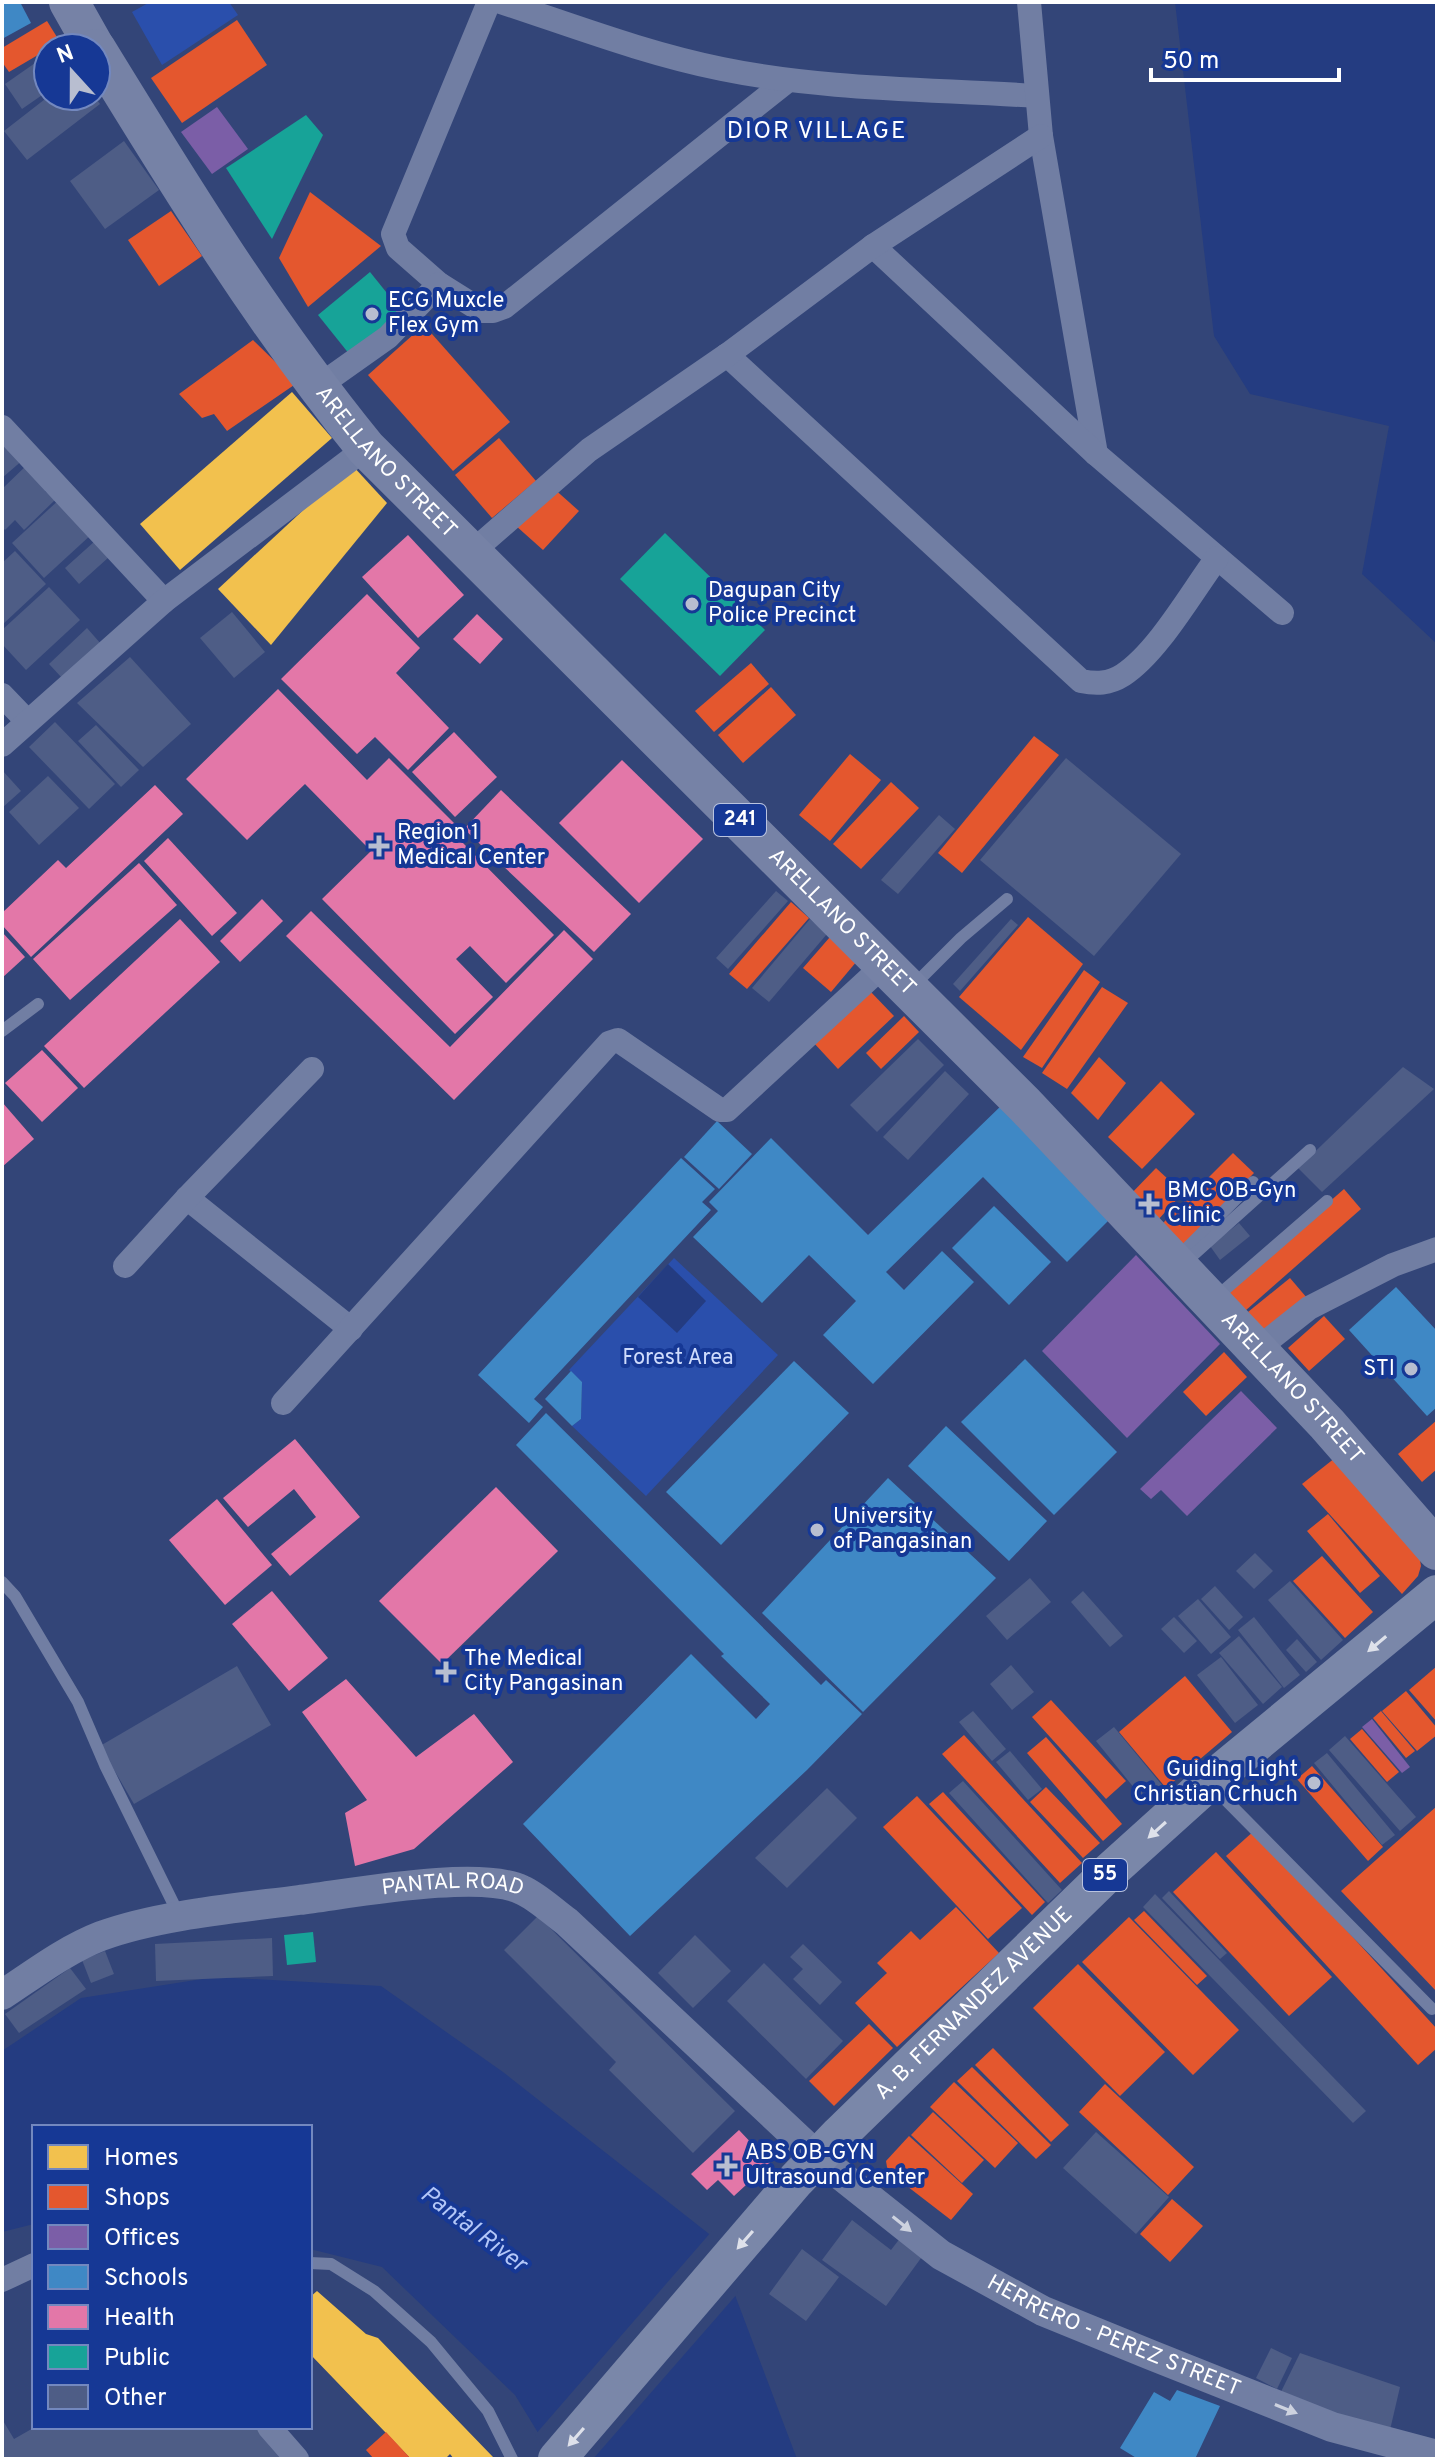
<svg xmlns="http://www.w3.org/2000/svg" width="1439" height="2461" font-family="Overpass,sans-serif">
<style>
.green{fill:#2a4fac}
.water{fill:#243c81}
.pier{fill:#334578}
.homes{fill:#f2c14e}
.shops{fill:#e4572e}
.offices{fill:#7b5ea7}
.schools{fill:#3f88c5}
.health{fill:#e377a8}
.public{fill:#17a398}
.building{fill:#4e5d86}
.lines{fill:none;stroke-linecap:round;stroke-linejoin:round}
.service{stroke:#717ea3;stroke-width:12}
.minor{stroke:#717ea3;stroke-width:24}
.tertiary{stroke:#717ea3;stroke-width:30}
.primary{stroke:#7a87a9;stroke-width:38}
.trunk{stroke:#7682a6;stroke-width:40}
.oneway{fill:#dee1ea}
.oneway2{fill:#cdd2df}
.poi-dot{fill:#b8bed0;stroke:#163895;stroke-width:3}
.labels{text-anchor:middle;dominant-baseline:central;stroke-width:8;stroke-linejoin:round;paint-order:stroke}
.shield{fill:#163895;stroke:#b9c3df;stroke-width:2}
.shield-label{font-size:20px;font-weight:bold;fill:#fff}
.poi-label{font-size:22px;fill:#fff;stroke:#163895;text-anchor:start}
.street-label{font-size:22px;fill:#fff;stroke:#163895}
.park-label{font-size:22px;fill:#cedbfc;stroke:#163895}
.neighbourhood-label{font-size:24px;letter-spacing:2px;fill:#fff;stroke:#163895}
.water-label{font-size:24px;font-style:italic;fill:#b3c7f8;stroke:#163895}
</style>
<rect width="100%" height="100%" fill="#334578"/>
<g class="green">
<path d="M150,2H229L238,15L162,65L132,12Z"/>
<path d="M674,1258L778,1355L646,1496L572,1426L581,1419L582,1382L569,1370Z"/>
</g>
<g class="water">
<path d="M1175,2H1437V644L1362,574L1389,426L1250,394L1214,336Z"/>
<path d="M668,1264L706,1301L677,1333L638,1297Z"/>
<path d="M215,1977L381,1986L503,2072L713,2237L797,2459H554L515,2395L382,2267L310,2249V2127H34V2224L2,2232V2051L81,1998Z"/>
</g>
<path class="pier" d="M712,2231L717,2235L738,2293L593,2459H549L535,2435Z"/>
<g class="homes">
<path d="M292,392L332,438L180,570L140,524Z"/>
<path d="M352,465L387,503L271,645L218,589Z"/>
<path d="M317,2291L366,2334L378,2338L493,2457L491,2459H454L450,2454L445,2459H411L310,2354V2297Z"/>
</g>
<g class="shops">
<path d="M237,20L267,65L182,123L151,78Z"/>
<path d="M47,21L60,42L9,72L2,62V48Z"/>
<path d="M310,192L381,246L308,307L279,258Z"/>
<path d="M171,211L202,256L159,286L128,240Z"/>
<path d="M424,325L510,422L453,471L368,375Z"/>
<path d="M253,340L297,383L227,431L214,414L202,418L179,394Z"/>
<path d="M499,438L536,481L492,518L455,475Z"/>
<path d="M551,486L579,511L543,550L515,525Z"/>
<path d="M751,663L769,684L714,732L695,711Z"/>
<path d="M771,687L796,715L743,763L718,735Z"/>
<path d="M1034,736L1059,755L962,873L938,853Z"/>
<path d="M850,754L881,780L830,841L799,815Z"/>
<path d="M891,782L919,808L861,869L833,844Z"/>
<path d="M791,902L809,918L747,989L729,974Z"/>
<path d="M1028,917L1083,964L1021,1050L959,997Z"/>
<path d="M830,937L857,961L831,992L803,968Z"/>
<path d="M1084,970L1100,982L1042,1068L1023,1057Z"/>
<path d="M1102,987L1128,1003L1067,1089L1042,1073Z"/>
<path d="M869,990L894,1016L838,1069L813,1042Z"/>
<path d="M904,1016L919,1032L881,1069L866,1053Z"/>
<path d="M1099,1057L1126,1083L1098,1120L1071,1093Z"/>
<path d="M1161,1081L1195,1114L1142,1169L1108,1137Z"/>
<path d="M1233,1153L1254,1173L1182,1246L1161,1225Z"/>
<path d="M1156,1168L1183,1193L1155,1223L1127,1198Z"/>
<path d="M1344,1189L1361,1209L1245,1311L1228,1291Z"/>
<path d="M1290,1278L1307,1298L1266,1333L1248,1312Z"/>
<path d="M1324,1316L1345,1339L1309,1371L1288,1348Z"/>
<path d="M1224,1352L1247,1377L1206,1416L1183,1392Z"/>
<path d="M1437,1420V1469L1422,1482L1398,1454Z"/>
<path d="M1340,1454L1419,1554L1421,1566L1418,1576L1402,1594L1302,1484Z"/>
<path d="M1328,1514L1380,1576L1360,1593L1307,1531Z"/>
<path d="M1322,1556L1373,1612L1345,1638L1293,1581Z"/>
<path d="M1437,1666V1722L1409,1690Z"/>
<path d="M1185,1676L1232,1732L1166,1788L1119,1732Z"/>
<path d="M1406,1691L1437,1728V1735L1417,1751L1382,1711Z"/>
<path d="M1051,1700L1126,1781L1106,1799L1032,1717Z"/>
<path d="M1381,1711L1415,1751L1406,1758L1373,1718Z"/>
<path d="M1362,1729L1399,1772L1387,1782L1350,1739Z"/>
<path d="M964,1735L1082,1863L1060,1883L942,1754Z"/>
<path d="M1046,1737L1122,1824L1103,1841L1027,1753Z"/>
<path d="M1312,1766L1383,1847L1368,1861L1297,1779Z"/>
<path d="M1046,1787L1100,1843L1083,1858L1030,1802Z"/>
<path d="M943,1792L1045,1902L1032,1915L929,1804Z"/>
<path d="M917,1796L1022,1908L988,1939L883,1827Z"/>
<path d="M1437,1806V1992L1341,1891Z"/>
<path d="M1255,1830L1437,2029V2048L1418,2065L1226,1856Z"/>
<path d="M1216,1852L1332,1977L1289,2016L1173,1892Z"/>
<path d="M956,1907L999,1953L897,2047L855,2003L887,1973L877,1963L911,1931L920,1940Z"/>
<path d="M1144,1911L1207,1976L1197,1985L1134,1920Z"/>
<path d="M1129,1917L1239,2030L1193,2075L1082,1962Z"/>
<path d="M1078,1964L1165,2052L1120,2096L1033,2008Z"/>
<path d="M869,2024L893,2048L834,2106L809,2081Z"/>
<path d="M993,2048L1069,2125L1051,2142L975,2065Z"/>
<path d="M972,2067L1051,2145L1036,2159L957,2081Z"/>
<path d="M954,2082L1018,2143L995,2168L930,2107Z"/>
<path d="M1105,2084L1194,2167L1168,2195L1079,2112Z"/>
<path d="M933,2112L984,2160L962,2183L911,2135Z"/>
<path d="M909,2136L973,2194L951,2220L890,2173L887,2167L886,2161Z"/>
<path d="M1172,2199L1203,2226L1170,2262L1140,2234Z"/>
<path d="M386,2432L411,2459H374L366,2450Z"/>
</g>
<g class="offices">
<path d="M217,107L248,149L212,174L181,132Z"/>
<path d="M1136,1255L1220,1344L1127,1438L1042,1351Z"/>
<path d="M1241,1391L1277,1428L1187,1516L1161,1490L1151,1499L1140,1489Z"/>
<path d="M1372,1719L1410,1767L1402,1773L1362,1727Z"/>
</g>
<g class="schools">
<path d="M2,2H20L31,23L2,39Z"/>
<path d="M1005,1102L1115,1214L1067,1262L983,1177L886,1272L904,1290L942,1251L974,1282L873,1384L823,1335L856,1301L809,1255L762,1303L693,1237L718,1211L709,1202L771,1138L868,1235Z"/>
<path d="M717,1121L752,1154L719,1189L684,1157Z"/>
<path d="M681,1158L715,1189L702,1202L711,1210L534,1399L543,1407L529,1423L478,1375Z"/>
<path d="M994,1206L1051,1262L1009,1305L952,1248Z"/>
<path d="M1396,1287L1437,1331V1407L1427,1416L1349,1330Z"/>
<path d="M1025,1359L1117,1452L1054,1515L961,1422Z"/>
<path d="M794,1361L849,1413L721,1545L666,1492Z"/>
<path d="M571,1371L582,1382L581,1419L572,1426L545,1399Z"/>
<path d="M546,1413L821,1685L826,1680L862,1714L807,1770L630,1936L523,1824L691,1654L756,1719L770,1704L721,1656L724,1654L516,1445Z"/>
<path d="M946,1426L1047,1521L1009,1561L908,1466Z"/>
<path d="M888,1478L996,1578L863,1712L762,1613Z"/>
<path d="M1177,2390L1220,2406L1195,2459H1138L1120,2448L1154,2392L1170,2401Z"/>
</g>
<g class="health">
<path d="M408,535L464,595L418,638L362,577Z"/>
<path d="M367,594L420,648L396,673L449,728L408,770L375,737L357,754L281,679Z"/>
<path d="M477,614L503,639L480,664L453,639Z"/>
<path d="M278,689L367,780L389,758L468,837L462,842L554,935L506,983L470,946L456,959L493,997L455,1034L322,899L371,851L305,784L247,840L186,779Z"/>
<path d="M454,732L497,777L455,817L412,772Z"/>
<path d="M622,760L703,839L639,903L559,823Z"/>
<path d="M155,785L183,814L31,957L2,925V913L58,860L66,868Z"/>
<path d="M501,790L631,914L594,952L464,829Z"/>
<path d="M168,838L237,913L212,936L144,861Z"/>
<path d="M139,863L177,905L70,1000L33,959Z"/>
<path d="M262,899L283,921L240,962L220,941Z"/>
<path d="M311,911L450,1047L564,930L593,959L454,1100L286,936Z"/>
<path d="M180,919L220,962L84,1088L44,1046Z"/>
<path d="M2,932L25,957L2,978Z"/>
<path d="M42,1050L78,1088L42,1122L5,1083Z"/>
<path d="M2,1102L34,1139L2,1167Z"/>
<path d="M295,1439L360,1517L290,1576L271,1554L316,1517L294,1489L248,1527L223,1498Z"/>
<path d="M496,1487L558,1551L442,1664L379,1601Z"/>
<path d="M217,1499L272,1565L225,1605L169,1540Z"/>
<path d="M272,1591L328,1658L289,1691L232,1624Z"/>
<path d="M346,1679L416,1757L474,1714L513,1762L414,1849L355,1866L345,1813L367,1800L302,1712Z"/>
<path d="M739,2130L770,2163L734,2196L718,2180L707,2190L691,2174Z"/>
</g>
<g class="public">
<path d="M306,115L323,135L272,239L226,168Z"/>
<path d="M370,272L403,313L350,355L318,315Z"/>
<path d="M665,533L765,630L720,676L620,579Z"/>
<path d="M313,1932L316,1962L287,1965L284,1935Z"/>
</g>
<g class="building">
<path d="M48,54V91L22,109L5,84Z"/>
<path d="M49,96H94L100,104L27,160L4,131Z"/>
<path d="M124,141L159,190L105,229L70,181Z"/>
<path d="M2,435L24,459L2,478Z"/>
<path d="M29,463L51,486L45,491L55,500L24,530L15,520L5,530L2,527V489Z"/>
<path d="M61,498L93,533L44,578L12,543Z"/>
<path d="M95,541L109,557L79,584L65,568Z"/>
<path d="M15,551L46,584L2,625V563Z"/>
<path d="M49,587L80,620L26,670L2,644V630Z"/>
<path d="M232,612L265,652L234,678L200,638Z"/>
<path d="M87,628L101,644L63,679L49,664Z"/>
<path d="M130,657L191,724L143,767L77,703Z"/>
<path d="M55,722L115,784L89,809L29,747Z"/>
<path d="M96,725L139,770L121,787L78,741Z"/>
<path d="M1066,758L1181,854L1094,956L980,860Z"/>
<path d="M2,770L21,791L2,808Z"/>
<path d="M48,776L79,808L39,845L9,812Z"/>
<path d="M939,815L955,829L898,894L881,880Z"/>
<path d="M776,891L788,901L728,969L716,958Z"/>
<path d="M810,919L827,934L769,1002L752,988Z"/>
<path d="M1011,919L1018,925L960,991L953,984Z"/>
<path d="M918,1039L944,1065L877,1132L850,1105Z"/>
<path d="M1403,1067L1434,1089L1322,1192L1298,1168Z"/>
<path d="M945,1071L969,1094L908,1160L883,1137Z"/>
<path d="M1239,1223L1250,1236L1220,1260L1210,1246Z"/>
<path d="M1255,1553L1273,1571L1254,1589L1236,1571Z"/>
<path d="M1030,1578L1051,1602L1007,1640L986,1616Z"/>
<path d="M1290,1581L1343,1640L1321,1660L1268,1600Z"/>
<path d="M1215,1586L1243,1617L1229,1630L1201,1599Z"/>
<path d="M1083,1591L1123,1636L1110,1647L1071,1602Z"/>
<path d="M1198,1599L1231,1637L1211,1654L1178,1616Z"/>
<path d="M1174,1617L1197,1641L1184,1653L1161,1629Z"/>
<path d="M1254,1617L1300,1675L1284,1688L1238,1630Z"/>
<path d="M1239,1636L1282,1687L1263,1704L1219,1653Z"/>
<path d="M1297,1639L1317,1662L1306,1672L1286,1650Z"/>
<path d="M1221,1657L1258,1705L1235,1723L1197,1675Z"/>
<path d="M1011,1665L1034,1692L1012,1710L990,1684Z"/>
<path d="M237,1666L271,1725L134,1804L100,1746Z"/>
<path d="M973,1711L1006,1749L992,1761L959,1722Z"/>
<path d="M1114,1727L1166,1790L1148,1805L1096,1741Z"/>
<path d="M1345,1736L1416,1817L1400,1831L1329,1750Z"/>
<path d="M1010,1751L1042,1789L1028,1800L996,1762Z"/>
<path d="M1327,1753L1395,1835L1382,1845L1314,1763Z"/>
<path d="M963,1781L1062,1890L1048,1903L949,1793Z"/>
<path d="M827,1788L857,1818L787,1888L755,1858Z"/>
<path d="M1169,1891L1227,1953L1220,1959L1162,1898Z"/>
<path d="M1155,1894L1366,2111L1353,2123L1143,1907Z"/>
<path d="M538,1916L735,2111L693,2153L609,2070L616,2062L504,1950Z"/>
<path d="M695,1935L731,1971L693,2008L658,1973Z"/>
<path d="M272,1938L273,1976L156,1981L155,1944Z"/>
<path d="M803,1944L842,1982L820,2005L793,1979L803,1969L790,1957Z"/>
<path d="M105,1951L114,1974L91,1983L82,1960Z"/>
<path d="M764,1963L843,2041L806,2079L727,2001Z"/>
<path d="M70,1968L86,1989L19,2033L5,2014Z"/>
<path d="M1096,2132L1169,2197L1136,2234L1063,2168Z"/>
<path d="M852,2220L891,2250L901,2237L924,2254L886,2306L822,2260Z"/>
<path d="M802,2249L839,2277L806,2321L769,2294Z"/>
<path d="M1271,2348L1292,2358L1277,2389L1256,2378Z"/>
<path d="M1300,2353L1400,2387L1390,2430L1278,2398Z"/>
<path d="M2,2419L14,2439L35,2427H258L286,2459H2Z"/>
</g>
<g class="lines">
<g class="service">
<path d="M914,985L961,938L1007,899"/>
<path d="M2,1031L38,1004"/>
<path d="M1176,1259L1253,1182"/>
<path d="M1182,1265L1310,1150"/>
<path d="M1214,1299L1327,1201"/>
<path d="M2,1582L15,1596L78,1702L105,1765L179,1915"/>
<path d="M1211,1785L1432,2009"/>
<path d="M310,2263L331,2264L374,2291L431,2342L488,2411L512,2459"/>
</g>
<g class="minor">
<path d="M489,2L393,234L398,248L439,284L482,311H493L504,307L787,81"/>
<path d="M501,2C574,26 647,54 722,69C824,90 932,89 1036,96"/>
<path d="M1029,2L1041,136L1096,454"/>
<path d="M873,246L1096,454L1282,613"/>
<path d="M727,355L1081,681C1096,684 1109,684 1123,675C1158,652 1191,593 1217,558"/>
<path d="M316,388L388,337L439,284"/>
<path d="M2,427L164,601"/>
<path d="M472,552L589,450L727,355L873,246L1041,136"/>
<path d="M2,695L27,721"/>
<path d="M2,745L164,601L366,448"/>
<path d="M187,1198L351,1329"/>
<path d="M125,1266L187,1198L312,1069"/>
<path d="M1256,1350L1309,1308L1393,1265L1437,1249"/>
<path d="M283,1403L609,1043L618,1040L720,1110H727L884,965"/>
<path d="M2,2280L34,2265"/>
<path d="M269,2427L297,2459"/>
</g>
<path class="tertiary" id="s1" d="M2,1995C34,1974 65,1950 101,1936C158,1915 238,1908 299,1900C349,1894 480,1869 522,1890C538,1897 553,1912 567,1922L819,2158L941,2255L1043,2311L1151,2355L1332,2427L1437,2455"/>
<path class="primary" id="s2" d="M557,2459L796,2180L840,2134L1108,1873L1209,1782L1437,1594"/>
<g class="trunk">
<path d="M69,2L95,48"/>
<path id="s3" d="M96,49C180,186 264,323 366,448L1025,1105L1327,1424L1437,1550"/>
</g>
</g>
<defs><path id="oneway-solid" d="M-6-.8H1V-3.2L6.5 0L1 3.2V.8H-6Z" transform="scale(2)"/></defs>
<g class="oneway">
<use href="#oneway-solid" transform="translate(1377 1644) rotate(140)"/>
<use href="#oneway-solid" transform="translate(1157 1830) rotate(138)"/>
<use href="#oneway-solid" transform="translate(745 2240) rotate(131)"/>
<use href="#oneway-solid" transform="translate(576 2437) rotate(131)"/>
</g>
<g class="oneway2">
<use href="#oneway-solid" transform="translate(902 2224) rotate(39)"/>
<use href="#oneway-solid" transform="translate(1286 2409) rotate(22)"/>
</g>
<g class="poi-dot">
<circle cx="372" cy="314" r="8"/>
<circle cx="692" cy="604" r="8"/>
<path d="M375 834h8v8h8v8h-8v8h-8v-8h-8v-8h8z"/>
<path d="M1145 1192h8v8h8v8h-8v8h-8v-8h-8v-8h8z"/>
<circle cx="1411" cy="1369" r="8"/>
<circle cx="817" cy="1530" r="8"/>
<path d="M442 1660h8v8h8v8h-8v8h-8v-8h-8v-8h8z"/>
<circle cx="1314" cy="1783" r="8"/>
<path d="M723 2154h8v8h8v8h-8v8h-8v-8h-8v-8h8z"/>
</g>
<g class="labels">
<g class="shield">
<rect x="714" y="804" width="52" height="32" rx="6"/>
<rect x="1083" y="1859" width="44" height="32" rx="6"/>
</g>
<g class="shield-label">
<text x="740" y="820">241</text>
<text x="1105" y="1875">55</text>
</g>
<g class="poi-label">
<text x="388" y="301">ECG Muxcle<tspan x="388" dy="25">Flex Gym</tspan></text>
<text x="708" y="591">Dagupan City<tspan x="708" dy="25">Police Precinct</tspan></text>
<text x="397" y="833">Region 1<tspan x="397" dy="25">Medical Center</tspan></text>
<text x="1167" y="1191">BMC OB-Gyn<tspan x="1167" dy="25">Clinic</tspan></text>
<text x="1395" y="1369" text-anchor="end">STI</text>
<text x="833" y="1517">University<tspan x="833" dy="25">of Pangasinan</tspan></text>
<text x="464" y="1659">The Medical<tspan x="464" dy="25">City Pangasinan</tspan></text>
<text x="1298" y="1770" text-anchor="end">Guiding Light<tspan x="1298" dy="25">Christian Crhuch</tspan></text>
<text x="745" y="2153">ABS OB-GYN<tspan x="745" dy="25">Ultrasound Center</tspan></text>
</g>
<g class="street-label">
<text stroke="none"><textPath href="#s3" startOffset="506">ARELLANO STREET</textPath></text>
<text stroke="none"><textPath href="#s3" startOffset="1154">ARELLANO STREET</textPath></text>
<text stroke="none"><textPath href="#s3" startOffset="1802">ARELLANO STREET</textPath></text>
<text stroke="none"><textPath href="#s1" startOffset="472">PANTAL ROAD</textPath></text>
<text stroke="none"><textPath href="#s2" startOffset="618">A. B. FERNANDEZ AVENUE</textPath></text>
<text stroke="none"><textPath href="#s1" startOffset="1290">HERRERO - PEREZ STREET</textPath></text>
</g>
<g class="park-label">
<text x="678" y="1358">Forest Area</text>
</g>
<g class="neighbourhood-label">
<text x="817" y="132">DIOR VILLAGE</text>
</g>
<g class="water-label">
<text transform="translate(473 2230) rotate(37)">Pantal River</text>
</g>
</g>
<rect width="1439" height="2461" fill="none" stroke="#ffffff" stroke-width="8"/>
<rect x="32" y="2125" width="280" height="304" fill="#163895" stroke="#7388bf" stroke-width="2"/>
<rect x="48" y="2145" width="40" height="24" fill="#f2c14e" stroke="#7388bf" stroke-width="2"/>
<text x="104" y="2165" font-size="24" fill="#ffffff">Homes</text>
<rect x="48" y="2185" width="40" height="24" fill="#e4572e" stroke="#7388bf" stroke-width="2"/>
<text x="104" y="2205" font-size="24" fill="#ffffff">Shops</text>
<rect x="48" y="2225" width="40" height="24" fill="#7b5ea7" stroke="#7388bf" stroke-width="2"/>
<text x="104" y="2245" font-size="24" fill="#ffffff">Offices</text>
<rect x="48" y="2265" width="40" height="24" fill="#3f88c5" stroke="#7388bf" stroke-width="2"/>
<text x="104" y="2285" font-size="24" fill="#ffffff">Schools</text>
<rect x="48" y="2305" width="40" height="24" fill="#e377a8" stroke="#7388bf" stroke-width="2"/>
<text x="104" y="2325" font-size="24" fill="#ffffff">Health</text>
<rect x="48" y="2345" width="40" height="24" fill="#17a398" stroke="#7388bf" stroke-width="2"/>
<text x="104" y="2365" font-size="24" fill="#ffffff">Public</text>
<rect x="48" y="2385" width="40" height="24" fill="#4e5d86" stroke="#7388bf" stroke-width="2"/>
<text x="104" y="2405" font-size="24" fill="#ffffff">Other</text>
<g transform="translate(72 72) rotate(339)"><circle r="38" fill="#163895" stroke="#7388bf" stroke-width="2"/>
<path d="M0-6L14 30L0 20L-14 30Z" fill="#b8bed0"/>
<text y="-12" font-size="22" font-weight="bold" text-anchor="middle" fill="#ffffff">N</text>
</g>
<path d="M1151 68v12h188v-12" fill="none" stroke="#ffffff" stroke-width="4"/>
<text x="1163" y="68" font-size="24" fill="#ffffff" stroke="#163895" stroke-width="6" paint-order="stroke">50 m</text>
</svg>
